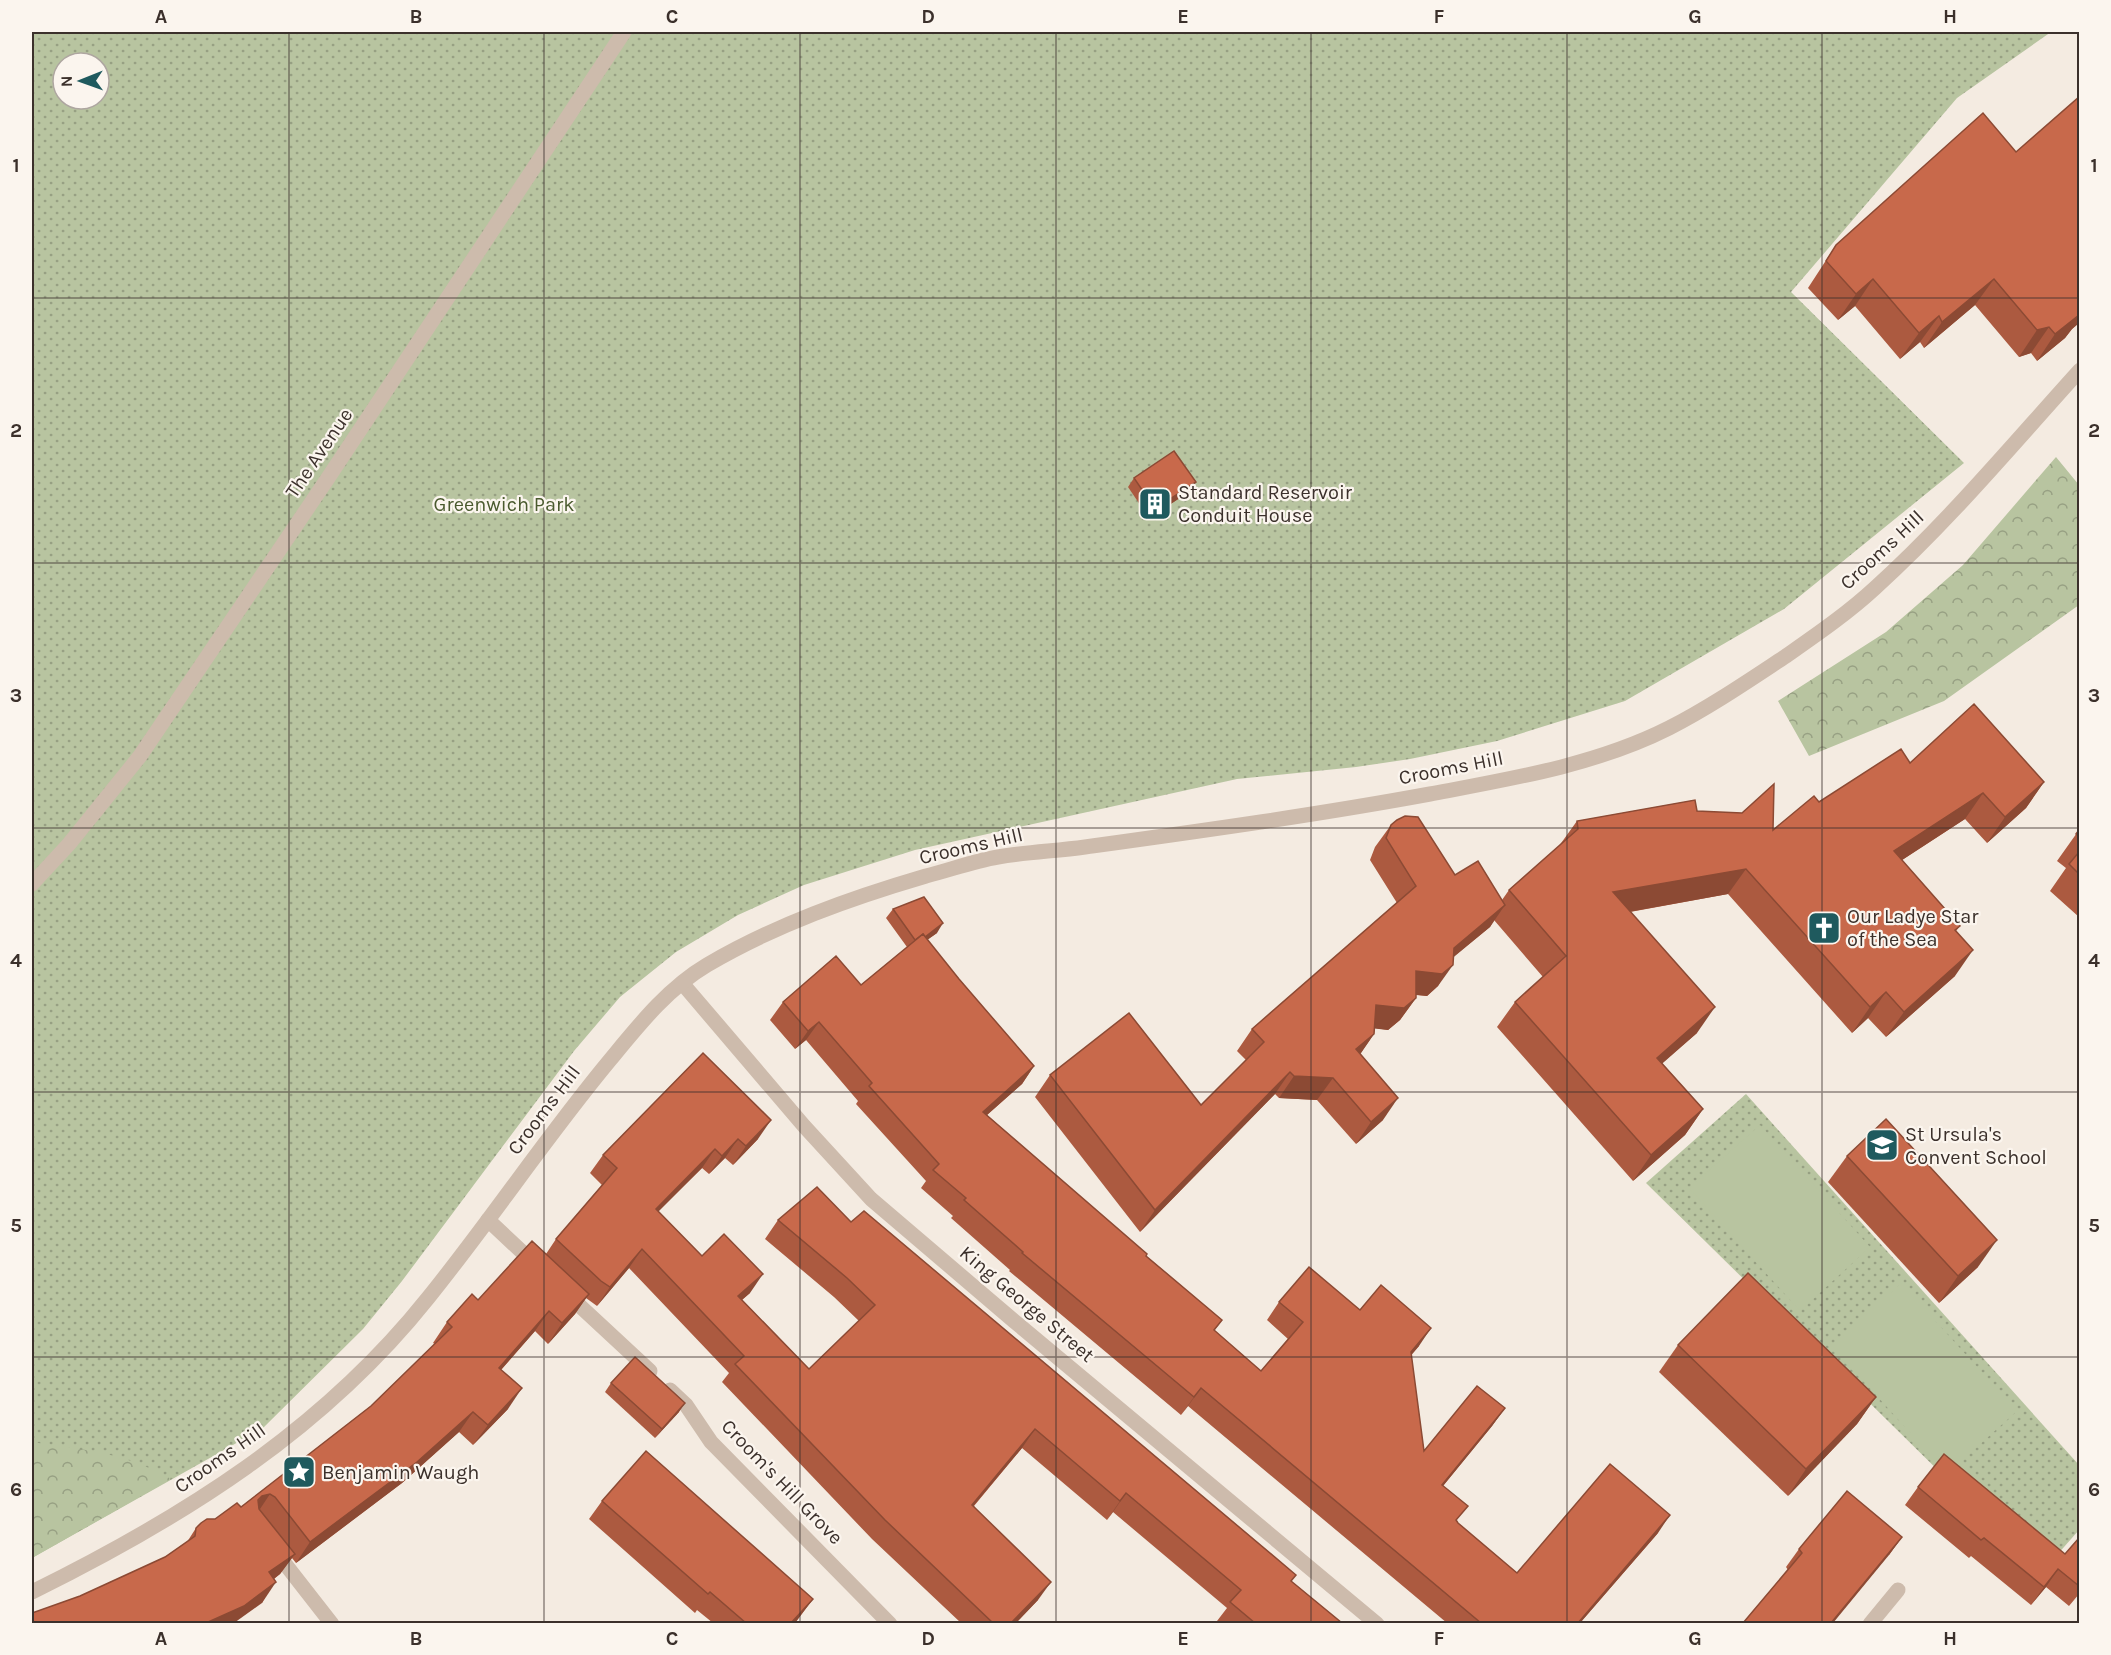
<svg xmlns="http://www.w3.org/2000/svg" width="2111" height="1655" font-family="Karla,sans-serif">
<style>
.green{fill:url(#green-dots);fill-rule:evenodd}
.forest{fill:url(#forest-crowns)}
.pitch{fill:#b8c4a0}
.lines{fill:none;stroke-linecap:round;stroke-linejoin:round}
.pedestrian{stroke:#cdbbac;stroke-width:15}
.minor{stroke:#cdbbac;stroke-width:15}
.wall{fill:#ac5a40}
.shaded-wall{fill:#8c4a34}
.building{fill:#c8694b;stroke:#8c4a34;stroke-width:1.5}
.grid{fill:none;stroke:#3b302b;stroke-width:1.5;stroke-opacity:0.55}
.labels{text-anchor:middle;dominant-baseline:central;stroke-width:4.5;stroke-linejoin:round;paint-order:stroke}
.street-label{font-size:20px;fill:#3b302b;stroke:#fbf5ee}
.poi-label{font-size:20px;fill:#3b302b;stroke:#fbf5ee;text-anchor:start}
.park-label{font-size:20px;fill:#4a5a2e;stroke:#fbf5ee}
.neatline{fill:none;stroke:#3b302b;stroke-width:2}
.grid-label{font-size:20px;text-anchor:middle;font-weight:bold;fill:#3b302b}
</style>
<defs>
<pattern id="green-dots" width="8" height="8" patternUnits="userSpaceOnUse" patternTransform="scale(1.5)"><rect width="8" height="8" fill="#b8c4a0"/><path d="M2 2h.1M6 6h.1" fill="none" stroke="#97a083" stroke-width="1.8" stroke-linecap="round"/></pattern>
<pattern id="forest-crowns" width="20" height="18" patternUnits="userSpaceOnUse" patternTransform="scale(1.5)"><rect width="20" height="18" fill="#b8c4a0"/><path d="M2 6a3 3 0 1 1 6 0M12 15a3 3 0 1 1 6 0" fill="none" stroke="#97a083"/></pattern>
</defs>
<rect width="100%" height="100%" fill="#f4ebe1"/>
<g class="green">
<path d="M32,32H2051L1957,98L1791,292L1964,463L1784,609L1625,701L1497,741L1410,759L1356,767L1237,779L915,850L804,885L738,915L676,952L620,997L574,1051L402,1281L363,1329L263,1428L32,1558ZM63,63H99V99H63Z"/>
<path d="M1746,1094L2079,1465V1530L2049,1564L1955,1487L1646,1183Z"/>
</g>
<g class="forest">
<path d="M2056,457L2079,485V605L1944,701L1809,756L1778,701L1886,632L1963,565Z"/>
<path d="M32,1442C83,1450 124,1452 171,1479L32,1558Z"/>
</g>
<g class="pitch">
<path d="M1760,1125L1870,1247L1800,1311L1689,1188Z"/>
<path d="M1901,1283L2017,1411L1947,1474L1832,1346Z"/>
</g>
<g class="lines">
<path class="pedestrian" d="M32,884L69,844L140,756L328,478L624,32"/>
<g class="minor">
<path d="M682,983L804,1126L871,1199L1014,1321L1377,1624"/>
<path d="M488,1220L536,1265"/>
<path d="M567,1294L650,1371"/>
<path d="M670,1390L686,1405L711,1442L890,1624"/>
<path d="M275,1551L332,1624"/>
<path d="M32,1592C182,1518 322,1431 428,1298C491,1220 546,1137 610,1060C638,1026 668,988 707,965C775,925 851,898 926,876C950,870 974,861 998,857C1027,852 1056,851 1085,847C1200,831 1316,815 1430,794C1510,779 1596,765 1669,728C1710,707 1748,681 1786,656C1816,635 1848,613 1875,588C1949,521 2013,444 2080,370"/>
<path d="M1870,1624L1898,1590"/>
</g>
</g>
<g class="wall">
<path d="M2016,152L2079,323L2072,329L2065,338L2037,361L2031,353L2019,357L1975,305L1924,348L1920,342L1900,359L1855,306L1838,320L1808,288L1836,245Z"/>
<path d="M1134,478L1196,482L1189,492L1149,518L1128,487Z"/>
<path d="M1910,763L2044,782L2026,808L1987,843L1965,819L1902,860L1960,926L1956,931L1955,976L1886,1037L1868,1018L1852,1033L1728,894L1630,912L1697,1033L1662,1063L1703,1109L1685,1135L1633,1181L1497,1027L1515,1002L1543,977L1494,920L1490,927L1453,957L1438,986L1427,996L1416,995V998L1400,1020L1388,1030L1375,1028L1374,1034L1360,1054L1383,1120L1356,1144L1317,1100L1279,1098L1275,1094L1140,1232L1035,1097L1050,1075L1201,1105L1246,1060L1237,1051L1252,1029L1397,903L1370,860L1375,847L1391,825L1455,875L1502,900L1509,890L1559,846L1577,821L1697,811L1773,830L1819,802Z"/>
<path d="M2079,830V917L2050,891L2066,868L2057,861Z"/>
<path d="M893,909L937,933L927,940L959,979L1034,1066L1022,1084L987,1115L1146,1256L1222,1320L1214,1331L1261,1371L1288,1339L1267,1320L1279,1302L1360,1310L1419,1346L1411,1355L1424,1451L1505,1408L1492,1426L1443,1486L1458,1523L1517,1573L1658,1533L1580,1623H1447L1188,1406L1181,1415L1009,1271L1010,1270L951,1218L953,1216L921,1188L926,1181L856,1104L858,1101L806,1040L795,1049L770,1020L783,1002L861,985L907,947L886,918Z"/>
<path d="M703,1053L758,1139L733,1165L725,1158L709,1174L702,1168L658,1211L702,1256L750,1293L742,1300L809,1369L859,1321L834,1297L765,1239L778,1220L851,1222L1291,1581L1342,1623H1220L1217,1621L1227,1608L1113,1512L1107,1520L1022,1448L974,1506L1038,1600L1016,1623H961L872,1539L722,1382L729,1373L629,1268L597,1306L586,1298L575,1314L548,1344L535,1331L501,1370L508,1409L473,1445L459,1432L402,1483L296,1563L292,1558L280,1574L274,1579L262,1603L80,1596L165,1557L187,1542L196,1528L241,1507L371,1406L435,1344L433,1343L447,1322L546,1254L556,1239L602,1185L590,1173L603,1155Z"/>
<path d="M1847,1156L1978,1267L1939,1303L1828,1182Z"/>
<path d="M1678,1345L1876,1397L1857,1424L1788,1496L1659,1372Z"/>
<path d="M611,1383L679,1412L655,1438L605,1392Z"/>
<path d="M1918,1487L2065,1554L2079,1538V1594L2069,1606L2046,1587L2031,1605L1971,1556L1969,1558L1905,1505Z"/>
<path d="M602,1501L813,1599L795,1623H713L697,1610L695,1613L589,1519Z"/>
<path d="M1902,1537L1889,1555L1788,1570L1786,1567L1799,1549Z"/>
</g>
<g class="shaded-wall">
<path d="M1873,279L1855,306L1838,320L1856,294Z"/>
<path d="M1994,279L1975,305L1924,348L1942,322Z"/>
<path d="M2079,312V323L2072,329L2065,338L2037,361L2055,334Z"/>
<path d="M1939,316L1920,342L1900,359L1919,333Z"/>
<path d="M2049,327L2031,353L2019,357L2037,330Z"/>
<path d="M1196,482L1189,492L1149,518L1155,509Z"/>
<path d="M2044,782L2026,808L1987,843L2005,817Z"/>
<path d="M1983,793L1965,819L1876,877L1894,851Z"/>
<path d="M1746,869L1728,894L1595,918L1613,892Z"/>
<path d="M1505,905L1490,927L1438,970L1454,948Z"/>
<path d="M943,923L937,933L910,952L917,943Z"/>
<path d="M1973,950L1955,976L1886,1037L1904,1012Z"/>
<path d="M1453,965L1438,986L1427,996L1401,993L1416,971Z"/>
<path d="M1886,992L1868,1018L1852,1033L1870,1007Z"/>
<path d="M1416,998L1400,1020L1388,1030L1361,1027L1376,1005Z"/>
<path d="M1715,1007L1697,1033L1639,1084L1657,1058Z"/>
<path d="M819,1022L806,1040L795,1049L808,1031Z"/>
<path d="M1374,1034L1359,1056L1356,1049Z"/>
<path d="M1034,1066L1022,1084L970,1130L983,1112Z"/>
<path d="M1290,1072L1275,1094L1140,1232L1155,1210Z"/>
<path d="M1294,1076L1333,1078L1317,1100L1279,1098Z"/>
<path d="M1398,1098L1383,1120L1356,1144L1371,1122Z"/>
<path d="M1703,1109L1685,1135L1633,1181L1651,1155Z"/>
<path d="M771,1120L758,1139L733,1165L746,1146Z"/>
<path d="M738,1139L725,1158L709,1174L722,1156Z"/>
<path d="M715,1149L702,1168L643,1227L656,1209Z"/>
<path d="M1997,1240L1978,1267L1939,1303L1958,1276Z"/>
<path d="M642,1249L629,1268L597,1306L610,1287Z"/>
<path d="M763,1274L750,1293L725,1314L738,1296Z"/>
<path d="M589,1294L575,1314L548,1344L562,1323Z"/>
<path d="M549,1311L535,1331L485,1388L499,1368Z"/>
<path d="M1431,1328L1419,1346L1398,1371L1411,1352Z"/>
<path d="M522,1388L508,1409L473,1445L488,1425Z"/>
<path d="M1201,1388L1188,1406L1181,1415L1194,1397Z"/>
<path d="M1876,1397L1857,1424L1788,1496L1806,1469Z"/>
<path d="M685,1403L679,1412L655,1438L662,1429Z"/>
<path d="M1505,1408L1492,1426L1429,1503L1442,1485Z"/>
<path d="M473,1412L459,1432L402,1483L296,1563L310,1542Z"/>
<path d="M1035,1429L1022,1448L959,1523L972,1505Z"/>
<path d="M1126,1493L1113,1512L1107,1520L1120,1501Z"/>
<path d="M270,1494L256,1515L247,1516L262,1496Z"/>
<path d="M1670,1515L1658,1533L1580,1623H1578Z"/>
<path d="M1902,1537L1889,1555L1833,1623H1831Z"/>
<path d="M295,1554L280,1574L255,1593L269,1572Z"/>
<path d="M2058,1569L2046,1587L2031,1605L2044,1587Z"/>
<path d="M276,1582L262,1603L234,1623H206Z"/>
<path d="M1051,1582L1038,1600L1016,1623H1011Z"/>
<path d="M813,1599L795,1623H791Z"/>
</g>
<g class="building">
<path d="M2079,97V315L2055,334L2049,327L2037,330L1994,279L1942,322L1939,316L1919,333L1873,279L1856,294L1826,261L1836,245L1983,113L2016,152Z"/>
<path d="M1174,451L1196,482L1155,509L1134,478Z"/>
<path d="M1974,704L2044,782L2005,817L1983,793L1894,851L1960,926L1955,930L1973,950L1904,1012L1886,992L1870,1007L1746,869L1613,892L1715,1007L1657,1058L1703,1109L1651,1155L1515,1002L1566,956L1509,890L1578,829L1577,821L1695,800L1697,811L1742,813L1774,784L1773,830L1814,796L1819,802L1901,749L1910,763Z"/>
<path d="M1405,816L1418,817L1455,875L1478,861L1505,905L1454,948L1453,965L1442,974L1416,971V998L1404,1008L1376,1005L1374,1034L1356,1049L1398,1098L1371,1122L1333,1078L1294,1076L1290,1072L1155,1210L1050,1075L1129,1013L1201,1105L1264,1042L1252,1029L1416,886L1386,838L1391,825L1397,820Z"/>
<path d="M2079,830V837L2076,834Z"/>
<path d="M2079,852V874L2069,864Z"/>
<path d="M924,897L943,923L925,937L923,934L915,940L893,909Z"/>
<path d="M923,934L959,979L1034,1066L983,1112L1147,1254L1146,1256L1222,1320L1214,1330L1261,1371L1303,1322L1279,1302L1309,1267L1360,1310L1381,1285L1431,1328L1411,1352L1424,1451L1477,1386L1505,1408L1442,1485L1468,1506L1456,1520L1458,1523L1517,1573L1610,1464L1670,1515L1578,1623H1481L1201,1388L1194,1397L1022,1253L1023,1252L964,1200L966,1198L933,1170L939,1164L869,1086L872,1083L819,1022L808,1031L783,1002L836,956L861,985Z"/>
<path d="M703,1053L771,1120L746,1146L738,1139L722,1156L715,1149L656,1209L702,1256L724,1234L763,1274L738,1296L809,1369L875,1305L847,1278L778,1220L817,1187L851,1222L864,1211L1296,1575L1291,1581L1342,1623H1255L1230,1602L1241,1590L1126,1493L1120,1501L1035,1429L972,1505L1051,1582L1011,1623H993L885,1520L735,1364L744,1356L642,1249L610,1287L601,1281L556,1239L617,1168L603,1155Z"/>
<path d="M1886,1119L1997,1240L1958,1276L1847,1156Z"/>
<path d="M532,1241L589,1294L562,1323L549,1311L499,1368L522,1388L488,1425L473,1412L417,1462L310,1542L275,1497L270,1494L262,1496L258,1500L259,1509L295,1554L269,1572L276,1582L244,1606L206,1623H32V1613L80,1596L165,1557L195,1536L196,1528L201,1523L207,1519H215L237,1503L241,1507L371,1406L452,1327L447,1322L472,1294L478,1300Z"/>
<path d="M1748,1273L1876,1397L1806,1469L1678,1345Z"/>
<path d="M635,1357L685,1403L662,1429L611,1383Z"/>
<path d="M646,1451L813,1599L791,1623H746L710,1592L708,1594L602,1501Z"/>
<path d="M1944,1454L2065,1554L2079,1538V1586L2058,1569L2044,1587L1984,1538L1981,1540L1918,1487Z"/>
<path d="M1847,1491L1902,1537L1831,1623H1743L1802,1553L1799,1549Z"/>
</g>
<path class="grid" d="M289,32V1624M544,32V1624M800,32V1624M1056,32V1624M1311,32V1624M1567,32V1624M1822,32V1624M32,298H2080M32,563H2080M32,828H2080M32,1092H2080M32,1357H2080"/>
<defs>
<g id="building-square" transform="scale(1.725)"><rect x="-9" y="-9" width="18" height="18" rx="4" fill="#1f5a5e" stroke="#fbf5ee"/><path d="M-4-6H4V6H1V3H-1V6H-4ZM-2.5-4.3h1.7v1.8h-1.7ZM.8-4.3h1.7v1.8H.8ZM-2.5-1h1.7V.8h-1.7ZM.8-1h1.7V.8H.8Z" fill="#fff"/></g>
<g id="church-square" transform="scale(1.725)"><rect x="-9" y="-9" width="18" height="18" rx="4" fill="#1f5a5e" stroke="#fbf5ee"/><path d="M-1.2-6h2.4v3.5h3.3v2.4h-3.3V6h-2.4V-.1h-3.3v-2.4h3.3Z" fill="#fff"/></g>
<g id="school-square" transform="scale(1.725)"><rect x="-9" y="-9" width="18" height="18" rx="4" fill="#1f5a5e" stroke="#fbf5ee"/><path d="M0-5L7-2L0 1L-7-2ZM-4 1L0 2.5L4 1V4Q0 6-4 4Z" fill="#fff"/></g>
<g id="sight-square" transform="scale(1.725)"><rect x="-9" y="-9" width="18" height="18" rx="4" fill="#1f5a5e" stroke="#fbf5ee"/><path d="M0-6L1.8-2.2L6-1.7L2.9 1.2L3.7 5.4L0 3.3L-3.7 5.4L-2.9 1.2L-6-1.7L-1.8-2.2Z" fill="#fff"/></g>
</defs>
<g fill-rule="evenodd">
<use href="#building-square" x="1155" y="504"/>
<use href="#church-square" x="1824" y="928"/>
<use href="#school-square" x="1882" y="1145"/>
<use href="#sight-square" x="299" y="1472"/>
</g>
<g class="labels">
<g class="street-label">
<text transform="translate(319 453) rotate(-56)">The Avenue</text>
<text transform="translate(1882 550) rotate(-43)">Crooms Hill</text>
<text transform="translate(1451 768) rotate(-11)">Crooms Hill</text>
<text transform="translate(971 846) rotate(-13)">Crooms Hill</text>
<text transform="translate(544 1110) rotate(-53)">Crooms Hill</text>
<text transform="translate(1027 1304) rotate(40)">King George Street</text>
<text transform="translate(220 1458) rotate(-35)">Crooms Hill</text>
<text transform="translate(782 1482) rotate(46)">Croom's Hill Grove</text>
</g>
<g class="poi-label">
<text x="1178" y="492">Standard Reservoir<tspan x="1178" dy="23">Conduit House</tspan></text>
<text x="1847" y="916">Our Ladye Star<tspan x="1847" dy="23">of the Sea</tspan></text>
<text x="1905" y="1134">St Ursula's<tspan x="1905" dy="23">Convent School</tspan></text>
<text x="322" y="1472">Benjamin Waugh</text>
</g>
<g class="park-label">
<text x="504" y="504">Greenwich Park</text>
</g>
</g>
<rect width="2111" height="1655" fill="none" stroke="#fbf5ee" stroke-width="66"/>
<g transform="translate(81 81) rotate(269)"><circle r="28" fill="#fbf5ee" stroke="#aea6a0" stroke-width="1.5"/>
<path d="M0-4.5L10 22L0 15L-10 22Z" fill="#1f5a5e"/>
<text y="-9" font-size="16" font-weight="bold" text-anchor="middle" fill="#3b302b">N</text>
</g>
<rect x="33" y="33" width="2045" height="1589" class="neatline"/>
<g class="grid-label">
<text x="161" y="23">A</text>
<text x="416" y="23">B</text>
<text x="672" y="23">C</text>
<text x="928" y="23">D</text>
<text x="1183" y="23">E</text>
<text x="1439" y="23">F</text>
<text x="1695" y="23">G</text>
<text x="1950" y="23">H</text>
<text x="16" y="172">1</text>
<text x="2094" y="172">1</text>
<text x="16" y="437">2</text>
<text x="2094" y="437">2</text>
<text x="16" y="702">3</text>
<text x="2094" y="702">3</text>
<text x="16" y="967">4</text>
<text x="2094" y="967">4</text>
<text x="16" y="1232">5</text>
<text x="2094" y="1232">5</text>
<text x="16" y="1496">6</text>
<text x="2094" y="1496">6</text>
<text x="161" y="1645">A</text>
<text x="416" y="1645">B</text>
<text x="672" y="1645">C</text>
<text x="928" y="1645">D</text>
<text x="1183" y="1645">E</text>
<text x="1439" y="1645">F</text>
<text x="1695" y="1645">G</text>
<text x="1950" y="1645">H</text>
</g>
</svg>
